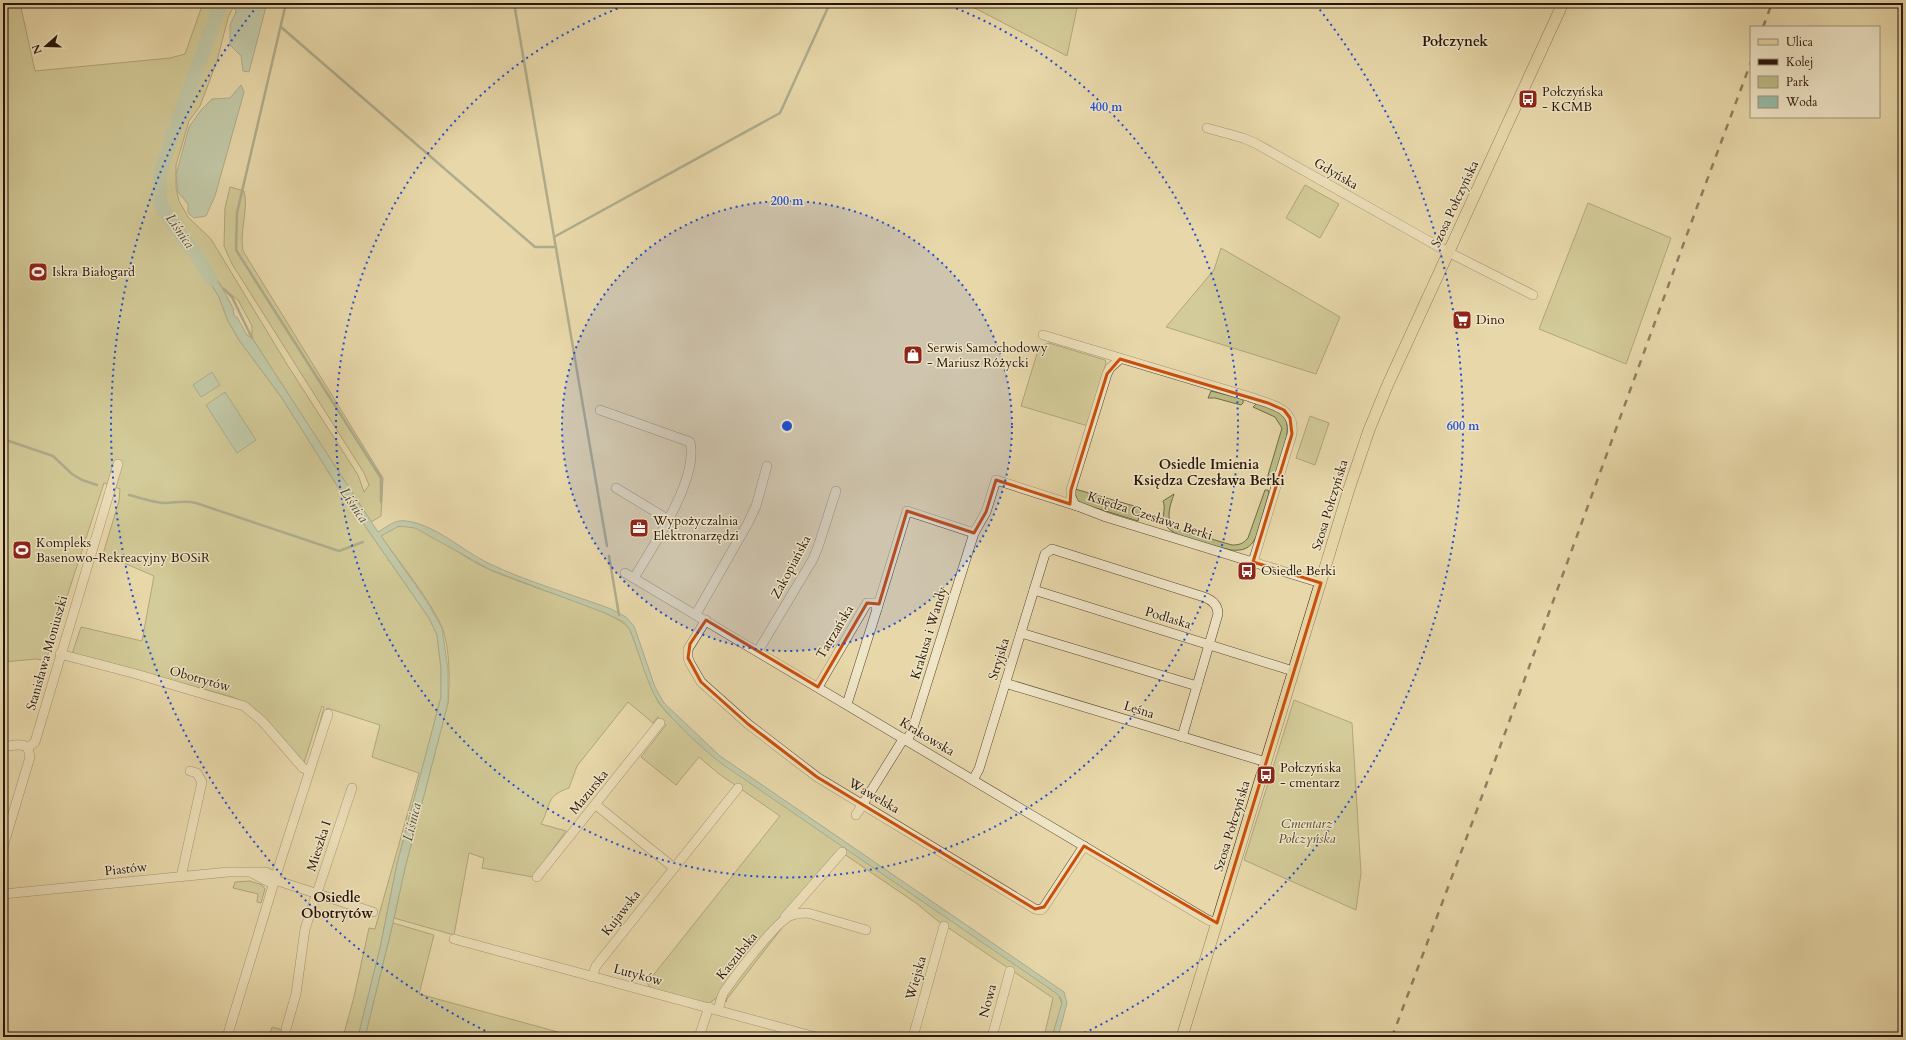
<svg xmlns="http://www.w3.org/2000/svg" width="1906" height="1040" font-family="Cardo,serif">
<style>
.green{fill:#babd85;stroke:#706946}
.water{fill:#97baa9;stroke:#6a7868}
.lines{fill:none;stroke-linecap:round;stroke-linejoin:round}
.stream{stroke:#6a7868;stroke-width:2.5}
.river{stroke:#97baa9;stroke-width:14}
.minor-casing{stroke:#574630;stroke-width:10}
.major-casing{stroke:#271507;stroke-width:12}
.minor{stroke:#efe5c7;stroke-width:9}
.major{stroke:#e7d7a9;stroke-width:11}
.rail{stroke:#271507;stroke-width:2.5;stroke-dasharray:7 7;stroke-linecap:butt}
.marked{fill:none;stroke:#cb4f0b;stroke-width:3;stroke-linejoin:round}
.ring{fill:none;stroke:#1d4ed8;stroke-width:2;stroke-dasharray:2 4}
.labels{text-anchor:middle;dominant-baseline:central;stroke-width:3;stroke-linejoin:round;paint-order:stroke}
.poi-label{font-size:13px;fill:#271507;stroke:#efe5c7;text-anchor:start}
.street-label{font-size:13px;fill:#271507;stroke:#efe5c7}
.park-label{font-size:13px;font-style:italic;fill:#53472d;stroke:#efe5c7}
.neighbourhood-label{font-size:14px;font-weight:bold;fill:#271507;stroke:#efe5c7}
.water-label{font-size:14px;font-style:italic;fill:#4e4f40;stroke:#efe5c7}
.centre{fill:#1d4ed8;stroke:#efe5c7;stroke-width:2}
.ring-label{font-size:12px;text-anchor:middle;font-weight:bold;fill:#1d4ed8;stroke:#efe5c7;stroke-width:3;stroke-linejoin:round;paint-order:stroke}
</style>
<rect width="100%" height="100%" fill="#e7d7a9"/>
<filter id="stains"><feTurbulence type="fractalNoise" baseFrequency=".005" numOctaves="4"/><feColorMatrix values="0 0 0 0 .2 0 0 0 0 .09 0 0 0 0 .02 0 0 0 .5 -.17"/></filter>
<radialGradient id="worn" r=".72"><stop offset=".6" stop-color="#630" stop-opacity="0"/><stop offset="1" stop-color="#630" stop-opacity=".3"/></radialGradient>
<g class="green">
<path d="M3,3H20L35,71L170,58L185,54L203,3H235L228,18L217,61L200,106L189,121L176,165V188L179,201L188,217L211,239L288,366L358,475L364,492L369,485L364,473L232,264L224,246L225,208L230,187L244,191C249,209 239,231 243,251L383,478L381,516L371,522L252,338V326L238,300L224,289L206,266L196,259L219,297L228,321L239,340L282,398L336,484L429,618L437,635L441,668V697L397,864L380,948L358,1037H343L354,997L369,928L375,929L419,773L372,757L380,725L327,708L316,744L313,747L324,707L322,706L303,766C282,739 265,710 233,697L72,654L81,627L142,641L154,576L103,554L119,501L120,489L104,483L46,661L36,659L3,662Z"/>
<path d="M965,3H1078L1067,56Z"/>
<path d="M1305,185L1339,204L1320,238L1286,218Z"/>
<path d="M1588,203L1671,238L1626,364L1539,329Z"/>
<path d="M1221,248L1340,317L1316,374L1166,327L1214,270Z"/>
<path d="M1049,343L1105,360L1106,363L1088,426L1021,406L1039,347Z"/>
<path d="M1211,391L1243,399V403L1241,405L1215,398H1208Z"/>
<path d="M1257,403C1266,406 1278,409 1284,417C1294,429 1278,465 1274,479L1272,480L1268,478V475L1282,428L1275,417L1253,407Z"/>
<path d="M1310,416L1329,423L1315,465L1296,458Z"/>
<path d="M1075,489L1141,508L1138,521L1080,503L1076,498Z"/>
<path d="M1265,490H1268L1269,493L1256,537C1250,549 1243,551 1231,550C1214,545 1170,539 1164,522C1162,515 1166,508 1163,501L1174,494C1170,506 1164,521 1177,529L1232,545C1239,545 1243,544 1248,538Z"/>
<path d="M406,525C432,530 455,552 478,564C497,574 517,580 537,588C556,595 621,614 630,630L651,687L658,702L667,713L714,757L936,909L1058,994L1062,1004L1052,1037H1044L1053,998L938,921L916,903L844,854L718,997L708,1004L651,989L647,983L780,816L719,774L699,757L676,785L641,757L666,725L658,717L653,723L628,702L577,766L569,788C545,796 551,806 541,824L566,831L533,877L482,868L484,858L469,853L454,935L394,918L405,868L448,703C450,681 450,648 442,627C429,598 399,562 381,536L396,527Z"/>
<path d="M1294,700L1352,723L1361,873L1356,910L1244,860Z"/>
<path d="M250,881L262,885L265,889L261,903L257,902L258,894L233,888L235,882Z"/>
<path d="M393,923L434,935L419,994L558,1032L557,1037H365Z"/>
<path d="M785,924L727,999L726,1002L727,994L765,945Z"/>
<path d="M272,1027L306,1037H269Z"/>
</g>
<g class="water">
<path d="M237,3H267L249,72L243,71L241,56L230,45V25L236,12L234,6Z"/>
<path d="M241,85L244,92L215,196L206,216L194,218L188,213V204L178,192L176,175L189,127L201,110L212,99L230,98Z"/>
<path d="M195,258C214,271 224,290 234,310L233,311L235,317H237L247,335L252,338L378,532C387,527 395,519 406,521C435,524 464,552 490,564C528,582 571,594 611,609L626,617L634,626L655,687L664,703L720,756L1064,992L1067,1003L1058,1037H1052L1062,1003L1061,998L1056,993L725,766C706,752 666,716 655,696C644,675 639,651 630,630L624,622L605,613L491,570L415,528L399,526L381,536L428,603L442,628L448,669V703L405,868L393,923L365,1037H358L380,948L397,864L441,697V668L437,635L429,618L336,484L282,398L239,340L228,321L219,297Z"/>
<path d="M212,372L220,385L201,397L193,385Z"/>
<path d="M225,392L256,440L237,453L206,405Z"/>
</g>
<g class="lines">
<g class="stream">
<path d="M286,3L237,213L236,250L381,478V502"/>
<path d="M514,3L607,546"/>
<path d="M281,27L535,247H556"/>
<path d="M554,237L780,113L830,3"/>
<path d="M224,289L232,297L252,338"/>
<path d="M3,439L53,456L72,474L82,480L97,485"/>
<path d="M129,495C141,498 152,502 164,503C175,503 185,500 196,503L339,551L363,542"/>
<path d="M609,556L619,615"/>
</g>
<path class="river" d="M211,279L195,253L172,222L160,203V174L171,139L221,3"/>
<g class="minor-casing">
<g id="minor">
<path d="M1207,128L1243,138L1255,143L1448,252L1533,295"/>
<path d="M1043,335L1250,397C1269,404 1296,407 1292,434L1253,562"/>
<path d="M1120,359L1110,368L1107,374L1071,490V497L1075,505L1106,517L1321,583"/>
<path d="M600,410L690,442C699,479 653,546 634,578"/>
<path d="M616,488L669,520"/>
<path d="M625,573L1208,920L1217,923"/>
<path d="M1034,590L1293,671"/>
<path d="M877,609L907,511L974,533"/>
<path d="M696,614L748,523L756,506L767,466"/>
<path d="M706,620L688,649V658L690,663L701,682L748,724L817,777L1035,909L1041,910L1044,907L1084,846"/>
<path d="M1021,633L1197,686"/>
<path d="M758,651L813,559L818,547L836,491"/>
<path d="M60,654L136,674L244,706L262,721L303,768L309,770"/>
<path d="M1005,683L1266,762"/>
<path d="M818,687L867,603H875L877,609L847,704"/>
<path d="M907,740L912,731L974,533L986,512L996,480L1077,506"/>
<path d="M3,747C11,746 22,742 28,748"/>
<path d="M28,748L35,742L118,464"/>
<path d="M973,780L979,769L1045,554L1052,549L1204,597C1212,600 1218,605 1218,614L1182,737"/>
<path d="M596,805L674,868"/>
<path d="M856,815L904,738"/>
<path d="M3,847L30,757L28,748"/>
<path d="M252,873L269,882L275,880"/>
<path d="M181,877L202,782L197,773L190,771"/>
<path d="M537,877L660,723"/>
<path d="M275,880L373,912"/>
<path d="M3,894L228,872H266L272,875L275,880"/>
<path d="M785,917L842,852"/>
<path d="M454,939L816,1037"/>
<path d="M592,977L596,966L738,788"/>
<path d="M718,1010C720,1004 721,997 724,992C735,976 775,923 790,916C796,913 801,913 808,913L866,930"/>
<path d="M286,1029L296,994L305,929L352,788"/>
<path d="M227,1037L279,866L328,714"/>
<path d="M699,1037L709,1007"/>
<path d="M913,1037L944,926"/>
<path d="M992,1037L1010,971"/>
</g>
</g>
<g class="major-casing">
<path id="major" d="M1182,1037L1349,489L1369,430L1388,384L1563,3"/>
</g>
<use href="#minor" class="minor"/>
<use href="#major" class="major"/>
<g class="rail">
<path d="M1763,27L1772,3"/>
<path d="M1392,1037L1478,807L1697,207L1751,62"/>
</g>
</g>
<path d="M0 0H1906V1040H0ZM1120,359L1268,403L1284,410L1290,418L1292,434L1253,562L1321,583L1217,923L1084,846L1044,907L1035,909L817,777L748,724L701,682L688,658L690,644L706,620L818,687L867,603L879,604L907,511L974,533L986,512L996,480L1070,504L1071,490L1107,374Z" fill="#e7d7a9" fill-opacity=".55" fill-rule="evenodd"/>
<path class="marked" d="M1120,359L1268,403L1284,410L1290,418L1292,434L1253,562L1321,583L1217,923L1084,846L1044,907L1035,909L817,777L748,724L701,682L688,658L690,644L706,620L818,687L867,603L879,604L907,511L974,533L986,512L996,480L1070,504L1071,490L1107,374Z"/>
<circle cx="787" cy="426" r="225" fill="#1d4ed8" fill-opacity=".12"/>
<g class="ring">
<circle cx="787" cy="426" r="225"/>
<path d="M945 4A451 451 0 1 1 629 4"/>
<path d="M496 1036A676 676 0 0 1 258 5M1316 5A676 676 0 0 1 1078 1036"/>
</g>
<defs>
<g id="bus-square" transform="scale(1)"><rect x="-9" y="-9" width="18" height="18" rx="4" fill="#8f2418" stroke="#efe5c7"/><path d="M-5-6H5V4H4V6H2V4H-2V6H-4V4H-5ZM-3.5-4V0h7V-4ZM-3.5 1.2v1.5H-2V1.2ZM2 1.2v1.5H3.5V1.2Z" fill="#fff"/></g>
<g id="stadium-square" transform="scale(1)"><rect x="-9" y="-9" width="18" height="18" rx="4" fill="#8f2418" stroke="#efe5c7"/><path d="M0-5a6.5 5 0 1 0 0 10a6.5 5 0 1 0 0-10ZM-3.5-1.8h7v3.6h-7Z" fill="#fff"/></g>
<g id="supermarket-square" transform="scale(1)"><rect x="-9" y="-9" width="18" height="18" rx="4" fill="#8f2418" stroke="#efe5c7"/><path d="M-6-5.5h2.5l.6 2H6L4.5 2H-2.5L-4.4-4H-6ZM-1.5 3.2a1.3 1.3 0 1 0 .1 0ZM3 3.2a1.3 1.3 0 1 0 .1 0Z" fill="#fff"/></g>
<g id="shop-square" transform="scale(1)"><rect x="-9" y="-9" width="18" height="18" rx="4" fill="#8f2418" stroke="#efe5c7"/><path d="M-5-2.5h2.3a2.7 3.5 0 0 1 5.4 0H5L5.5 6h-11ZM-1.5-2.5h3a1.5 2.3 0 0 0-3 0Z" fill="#fff"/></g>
<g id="office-square" transform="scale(1)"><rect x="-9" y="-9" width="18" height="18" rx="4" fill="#8f2418" stroke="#efe5c7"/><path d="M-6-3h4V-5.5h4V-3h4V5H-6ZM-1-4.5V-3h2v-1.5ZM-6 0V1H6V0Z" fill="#fff"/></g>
</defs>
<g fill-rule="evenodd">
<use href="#bus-square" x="1528" y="99"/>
<use href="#stadium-square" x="38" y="272"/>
<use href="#supermarket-square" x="1462" y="320"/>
<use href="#shop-square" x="913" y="355"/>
<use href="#office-square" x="639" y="528"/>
<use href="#stadium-square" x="22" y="550"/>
<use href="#bus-square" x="1247" y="571"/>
<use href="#bus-square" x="1266" y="775"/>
</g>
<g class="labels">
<g class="poi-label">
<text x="1542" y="92">Połczyńska<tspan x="1542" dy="15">- KCMB</tspan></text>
<text x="52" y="272">Iskra Białogard</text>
<text x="1476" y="320">Dino</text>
<text x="927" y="348">Serwis Samochodowy<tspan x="927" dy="15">- Mariusz Różycki</tspan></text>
<text x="653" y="521">Wypożyczalnia<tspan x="653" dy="15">Elektronarzędzi</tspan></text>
<text x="36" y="543">Kompleks<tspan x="36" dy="15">Basenowo-Rekreacyjny BOSiR</tspan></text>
<text x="1261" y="571">Osiedle Berki</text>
<text x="1280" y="768">Połczyńska<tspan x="1280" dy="15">- cmentarz</tspan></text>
</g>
<g class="street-label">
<text transform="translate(1336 174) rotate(30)">Gdyńska</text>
<text transform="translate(1455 204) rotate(-65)">Szosa Połczyńska</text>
<text transform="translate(1330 505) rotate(-73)">Szosa Połczyńska</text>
<text transform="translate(1150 516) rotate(18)">Księdza Czesława Berki</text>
<text transform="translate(791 567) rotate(-62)">Zakopiańska</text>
<text transform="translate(1168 618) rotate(17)">Podlaska</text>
<text transform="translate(835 632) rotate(-59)">Tatrzańska</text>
<text transform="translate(929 633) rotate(-73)">Krakusa i Wandy</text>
<text transform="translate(47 653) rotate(-74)">Stanisława Moniuszki</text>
<text transform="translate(999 659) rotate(-73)">Stryjska</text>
<text transform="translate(200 679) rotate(16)">Obotrytów</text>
<text transform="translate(1139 710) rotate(17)">Leśna</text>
<text transform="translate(927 737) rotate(31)">Krakowska</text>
<text transform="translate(589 792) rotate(-51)">Mazurska</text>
<text transform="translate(874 796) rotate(30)">Wawelska</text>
<text transform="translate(1232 826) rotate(-73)">Szosa Połczyńska</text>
<text transform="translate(319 846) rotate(-72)">Mieszka I</text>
<text transform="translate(126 869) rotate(-6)">Piastów</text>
<text transform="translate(621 913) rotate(-52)">Kujawska</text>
<text transform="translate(737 956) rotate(-51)">Kaszubska</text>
<text transform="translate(638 975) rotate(15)">Lutyków</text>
<text transform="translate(916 978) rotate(-74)">Wiejska</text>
<text transform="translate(988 1001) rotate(-75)">Nowa</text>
</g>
<g class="park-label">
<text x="1307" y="824">Cmentarz<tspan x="1307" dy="15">Połczyńska</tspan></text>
</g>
<g class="neighbourhood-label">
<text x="1455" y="41">Połczynek</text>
<text x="1209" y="464">Osiedle Imienia<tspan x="1209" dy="16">Księdza Czesława Berki</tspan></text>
<text x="337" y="897">Osiedle<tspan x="337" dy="16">Obotrytów</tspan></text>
</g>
<g class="water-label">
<text transform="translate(180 231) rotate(55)">Liśnica</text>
<text transform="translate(354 505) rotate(56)">Liśnica</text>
<text transform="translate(412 822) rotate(-76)">Liśnica</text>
</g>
</g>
<circle cx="787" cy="426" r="6" class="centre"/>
<g class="ring-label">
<text x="1106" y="111">400 m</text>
<text x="787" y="205">200 m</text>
<text x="1463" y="430">600 m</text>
</g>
<rect width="1906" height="1040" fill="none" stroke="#e7d7a9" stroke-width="16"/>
<rect x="4" y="4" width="1898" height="1032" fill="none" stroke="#271507" stroke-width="2"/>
<rect x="8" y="8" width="1890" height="1024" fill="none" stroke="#271507"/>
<rect x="1750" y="26" width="130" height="92" fill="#efe5c7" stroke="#9f927a"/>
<rect x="1758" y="39" width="20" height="6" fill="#e7d7a9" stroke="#9f927a"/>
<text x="1786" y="46" font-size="12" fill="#271507">Ulica</text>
<rect x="1758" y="59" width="20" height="6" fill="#271507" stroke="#9f927a"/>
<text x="1786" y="66" font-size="12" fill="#271507">Kolej</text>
<rect x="1758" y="76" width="20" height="12" fill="#babd85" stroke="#9f927a"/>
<text x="1786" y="86" font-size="12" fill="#271507">Park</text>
<rect x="1758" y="96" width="20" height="12" fill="#97baa9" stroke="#9f927a"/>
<text x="1786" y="106" font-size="12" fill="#271507">Woda</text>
<g transform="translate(46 46) rotate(250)" stroke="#efe5c7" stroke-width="3" paint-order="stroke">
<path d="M0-3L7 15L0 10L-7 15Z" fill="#271507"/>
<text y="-6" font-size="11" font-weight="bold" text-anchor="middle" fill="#271507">N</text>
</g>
<rect width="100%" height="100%" filter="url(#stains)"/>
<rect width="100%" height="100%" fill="url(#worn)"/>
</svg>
